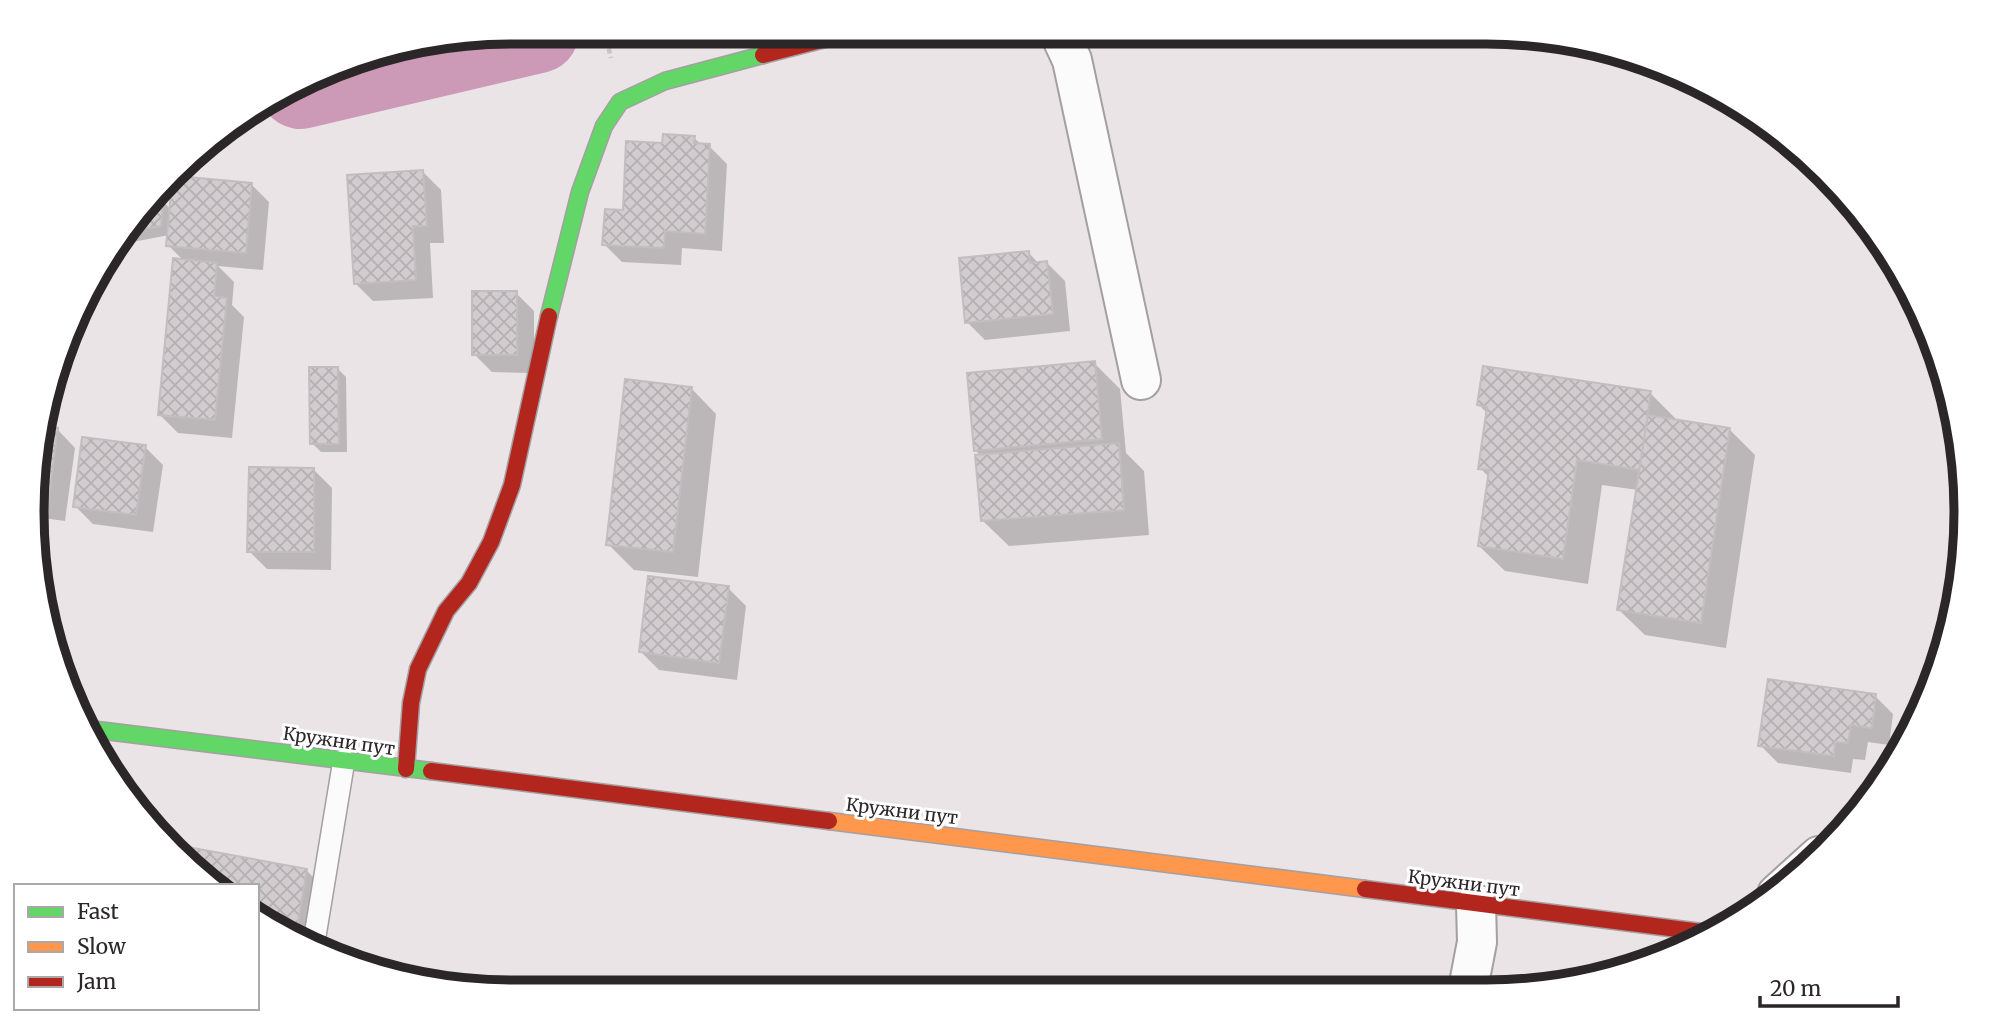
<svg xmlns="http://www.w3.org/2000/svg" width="1998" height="1024" font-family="Merriweather,serif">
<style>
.shadow{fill:#0003}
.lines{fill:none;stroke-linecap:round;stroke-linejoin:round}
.river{stroke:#cc9ab7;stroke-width:82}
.building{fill:url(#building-cross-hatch);stroke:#c2bec0;stroke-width:2}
.lane-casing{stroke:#a49fa2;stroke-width:24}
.street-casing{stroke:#a49fa2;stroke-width:42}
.fast-casing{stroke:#a49fa2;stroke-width:19}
.slow-casing{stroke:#a49fa2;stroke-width:19}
.jam-casing{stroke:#a49fa2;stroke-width:19}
.path{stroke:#c9c6c7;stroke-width:4.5;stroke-dasharray:5 3.5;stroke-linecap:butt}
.lane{stroke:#fcfbfb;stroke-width:21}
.street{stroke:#fcfbfb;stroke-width:38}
.fast{stroke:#63d668;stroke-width:16}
.slow{stroke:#ff974d;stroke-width:16}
.jam{stroke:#b3261e;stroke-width:16}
.labels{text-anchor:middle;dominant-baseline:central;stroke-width:6;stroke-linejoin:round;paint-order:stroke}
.street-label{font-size:18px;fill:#2b2628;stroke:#fff}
.rim{fill:none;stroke:#2b2628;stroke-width:9}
</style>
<defs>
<pattern id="building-cross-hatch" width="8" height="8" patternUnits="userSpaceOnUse" patternTransform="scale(1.75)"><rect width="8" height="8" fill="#d2cccf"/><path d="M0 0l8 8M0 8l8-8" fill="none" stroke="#b4afb2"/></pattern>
</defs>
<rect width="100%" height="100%" fill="#eae4e7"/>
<g class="shadow">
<path d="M694,138L702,145L709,146L727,164L722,251L682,248L681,265L622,262L604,244L663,145Z"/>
<path d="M423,172L441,190L444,243H430L433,298L373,301L355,283Z"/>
<path d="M251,184L269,202L263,270L218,266L234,282L232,305L244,317L232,438L178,433L160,415L184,261L168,245L169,235L112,246L152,203L163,201L171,210Z"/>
<path d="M1028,252L1039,264L1047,263L1065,281L1070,331L985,340L967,322Z"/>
<path d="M516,293L534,311V373L492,372L474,354Z"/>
<path d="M1094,363L1120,389L1126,453L1144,471L1149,535L1009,546L983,521L982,457L976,451Z"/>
<path d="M337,368L346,377L347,452H321L312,443Z"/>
<path d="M691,388L716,414L698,577L634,570L608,544Z"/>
<path d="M1650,393L1676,419L1675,421L1729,429L1755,455L1726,648L1645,635L1619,610L1638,490L1602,485L1588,584L1505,571L1479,546L1489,477L1480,468L1488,414L1479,405Z"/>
<path d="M44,428L58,430L75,448L65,521L35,517Z"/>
<path d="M145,447L163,465L153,532L93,524L75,506Z"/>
<path d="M314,470L332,488L331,570L267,569L249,551Z"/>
<path d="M728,588L746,606L737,680L659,670L641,652Z"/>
<path d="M1875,696L1893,714L1889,745L1868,742L1865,760L1853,759L1851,773L1778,763L1760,745Z"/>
<path d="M169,846L307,871L332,896L322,951L299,943L257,917V886H211Z"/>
</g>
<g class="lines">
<path class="river" d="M300,88L538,32"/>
</g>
<g class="building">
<path d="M663,134L695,136L694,143L710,144L705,234L665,231L664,248L602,245L605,209L623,210L626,141L662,143Z"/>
<path d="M423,170L427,226H413L416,280L354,284L347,175Z"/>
<path d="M177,176L252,183L246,253L166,246L172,181Z"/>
<path d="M163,200L161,226L124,233L154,201Z"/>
<path d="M1029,251L1030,263L1047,261L1053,314L965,323L959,258Z"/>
<path d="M173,258L217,263L214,296L227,298L215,420L158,415Z"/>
<rect x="472" y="291" width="45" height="64"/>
<path d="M1095,361L1102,439L974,451L967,373Z"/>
<path d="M1483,366L1651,391L1640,470L1577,460L1563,559L1478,546L1489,470L1478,469L1487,407L1477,405Z"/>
<path d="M309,367H338L339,444H310Z"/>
<path d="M625,379L692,387L673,552L606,545Z"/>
<path d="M1648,415L1730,428L1701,623L1617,610Z"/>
<path d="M44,427L58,428L48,504L37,502Z"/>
<path d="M82,437L146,445L136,515L73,507Z"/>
<path d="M1119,443L1124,510L981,521L975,455Z"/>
<path d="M249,467L314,468V552H247Z"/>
<path d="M648,576L729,586L719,663L639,652Z"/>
<path d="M1768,679L1876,694L1872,728L1851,725L1848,743L1835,742L1834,756L1758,746Z"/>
<path d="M166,843L307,869L295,940L257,917V886H211Z"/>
</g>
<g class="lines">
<g class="lane-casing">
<path id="lane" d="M313,948L344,760"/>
</g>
<g class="street-casing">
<g id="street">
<path d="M1059,32L1072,60L1141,380"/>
<path d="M1777,894L1819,856"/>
<path d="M1468,989L1477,942L1476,904"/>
</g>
</g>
<g class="fast-casing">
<g id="fast">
<path d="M549,316L580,192L604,126L620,102L665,81L763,55"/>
<path d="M89,729L431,771"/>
</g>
</g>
<g class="slow-casing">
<path id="slow" d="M829,821L1365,889"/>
</g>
<g class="jam-casing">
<g id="jam">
<path d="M763,55L852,32"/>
<path d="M406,769L411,703L418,669L446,611L469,583L491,542L512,485L549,316"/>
<path d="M431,771L829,821"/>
<path d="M1365,889L1709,933"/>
</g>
</g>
<path class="path" d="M605,32L611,58"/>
<use href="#lane" class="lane"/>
<use href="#street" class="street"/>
<use href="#fast" class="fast"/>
<use href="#slow" class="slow"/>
<use href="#jam" class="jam"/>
</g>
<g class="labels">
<g class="street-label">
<text transform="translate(339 741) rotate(8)">Кружни пут</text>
<text transform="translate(902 811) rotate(7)">Кружни пут</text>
<text transform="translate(1464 883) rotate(7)">Кружни пут</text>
</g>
</g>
<path d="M0 0H1998V1024H0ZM512 44H1486A468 468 0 0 1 1954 512V512A468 468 0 0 1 1486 980H512A468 468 0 0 1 44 512V512A468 468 0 0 1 512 44Z" fill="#fff" fill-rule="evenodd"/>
<path class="rim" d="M512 44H1486A468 468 0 0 1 1954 512V512A468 468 0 0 1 1486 980H512A468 468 0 0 1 44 512V512A468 468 0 0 1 512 44Z"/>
<rect x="14" y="884" width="245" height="126" fill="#ffffff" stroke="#aaa8a9" stroke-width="2"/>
<rect x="28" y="907" width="35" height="10" fill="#63d668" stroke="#aaa8a9" stroke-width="2"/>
<text x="77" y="919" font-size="21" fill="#2b2628">Fast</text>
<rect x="28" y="942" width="35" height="10" fill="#ff974d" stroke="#aaa8a9" stroke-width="2"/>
<text x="77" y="954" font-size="21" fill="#2b2628">Slow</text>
<rect x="28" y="977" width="35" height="10" fill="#b3261e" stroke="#aaa8a9" stroke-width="2"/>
<text x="77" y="989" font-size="21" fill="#2b2628">Jam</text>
<path d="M1760 996v10h138v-10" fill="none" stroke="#2b2628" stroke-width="3.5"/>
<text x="1770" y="996" font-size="21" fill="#2b2628" stroke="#ffffff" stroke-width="5" paint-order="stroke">20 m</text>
</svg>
